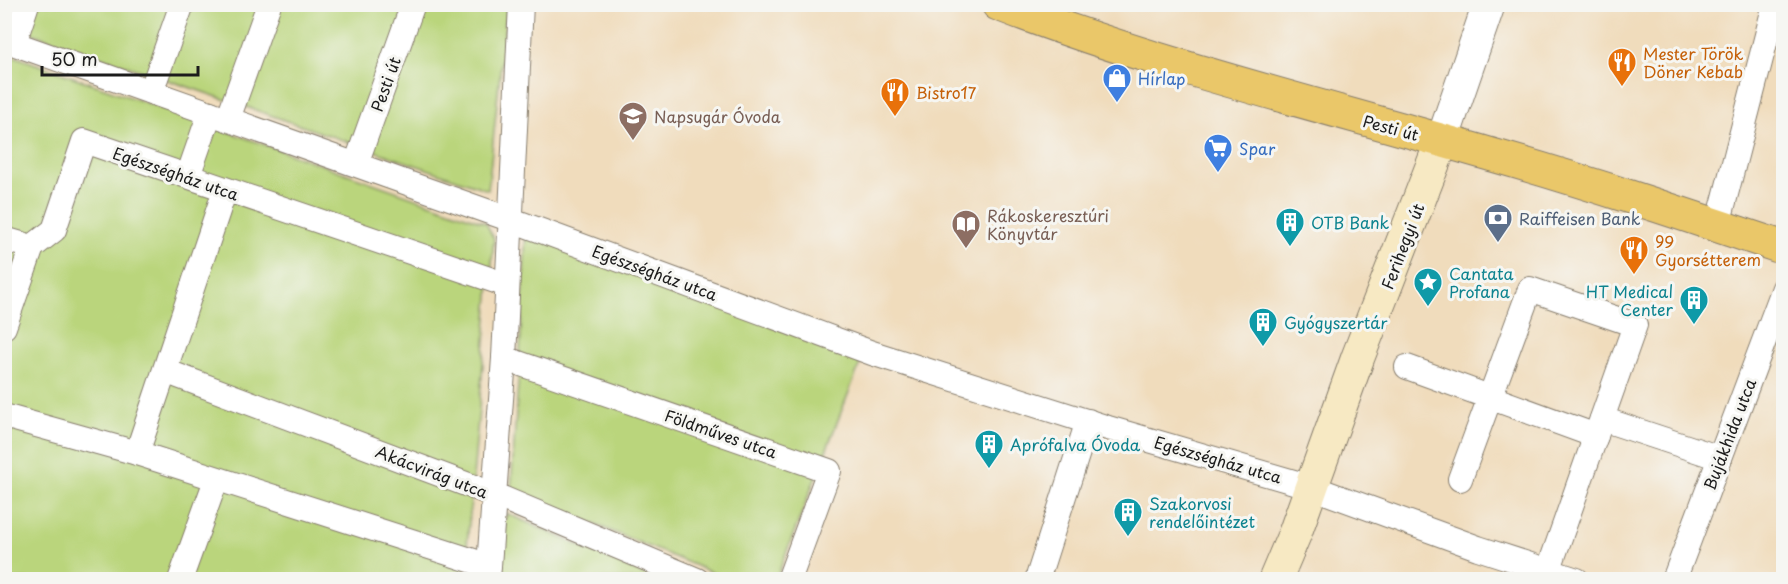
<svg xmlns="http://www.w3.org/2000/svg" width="1788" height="584" font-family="'Playpen Sans',sans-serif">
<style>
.green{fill:#bad57b;stroke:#6b784c;stroke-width:1.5}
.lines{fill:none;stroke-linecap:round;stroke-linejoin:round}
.minor-casing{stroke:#867c6c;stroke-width:26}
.tertiary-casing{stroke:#867c6c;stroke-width:34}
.secondary-casing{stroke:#867c6c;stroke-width:35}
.primary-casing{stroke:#867c6c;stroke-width:35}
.minor{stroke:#fff;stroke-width:24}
.tertiary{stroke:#fff;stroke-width:32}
.secondary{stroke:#f7e9c3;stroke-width:33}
.primary{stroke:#eac769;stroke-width:33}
.labels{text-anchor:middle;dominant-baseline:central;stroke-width:6;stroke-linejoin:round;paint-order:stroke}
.food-label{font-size:16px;fill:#c56008;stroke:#f6f6f2;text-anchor:start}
.shop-label{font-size:16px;fill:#366cbe;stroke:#f6f6f2;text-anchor:start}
.street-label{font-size:16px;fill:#1c1c1c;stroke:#f6f6f2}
.education-label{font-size:16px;fill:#785e54;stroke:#f6f6f2;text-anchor:start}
.service-label{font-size:16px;fill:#4e5e75;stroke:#f6f6f2;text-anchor:start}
.culture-label{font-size:16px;fill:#0d838f;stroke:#f6f6f2;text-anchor:start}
</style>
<rect width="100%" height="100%" fill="#f6f6f2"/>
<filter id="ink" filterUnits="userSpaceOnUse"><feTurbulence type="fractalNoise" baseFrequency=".0167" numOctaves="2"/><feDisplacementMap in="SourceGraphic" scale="12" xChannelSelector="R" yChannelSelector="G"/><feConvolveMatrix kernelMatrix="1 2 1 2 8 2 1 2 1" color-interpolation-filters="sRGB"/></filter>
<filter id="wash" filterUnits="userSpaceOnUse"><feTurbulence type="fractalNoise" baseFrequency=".008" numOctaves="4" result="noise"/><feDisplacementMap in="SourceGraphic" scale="24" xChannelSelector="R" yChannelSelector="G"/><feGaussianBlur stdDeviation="1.35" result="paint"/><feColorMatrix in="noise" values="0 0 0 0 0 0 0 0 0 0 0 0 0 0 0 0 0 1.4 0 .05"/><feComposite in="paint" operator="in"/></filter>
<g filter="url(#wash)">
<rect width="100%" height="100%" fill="#f0dcbc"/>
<g class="green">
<path d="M5,4L507,5L488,190L5,24Z"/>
<path d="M5,53L486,223L494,239L464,579L5,580Z"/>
<path d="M526,231L863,356L776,579H728L511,490L520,353Z"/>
<path d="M506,513L654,579L501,580Z"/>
</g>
</g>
<g filter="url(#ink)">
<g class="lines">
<g class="minor-casing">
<g id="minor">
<path d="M4,40L509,219L872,353L1108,428L1311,487L1478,548L1577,580"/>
<path d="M14,43L27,4"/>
<path d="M151,92L182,4"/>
<path d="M228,119L269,4"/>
<path d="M356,164L413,4"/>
<path d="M188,176L210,113"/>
<path d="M1718,225L1775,4"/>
<path d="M4,239L32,247"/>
<path d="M4,327L32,247L54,230L84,141L507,285"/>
<path d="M504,358L829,471L789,580"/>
<path d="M1407,367L1596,436"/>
<path d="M165,371L495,495L697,580"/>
<path d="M4,416L137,453L489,566"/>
<path d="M1602,419L1720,458"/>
<path d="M137,453L225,190"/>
<path d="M1460,479L1530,289L1635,325L1545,580"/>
<path d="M180,580L216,480"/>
<path d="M488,580L504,358L521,4"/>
<path d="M1037,580L1088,421"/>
<path d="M1674,580L1784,288"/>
</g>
</g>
<g class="tertiary-casing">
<path id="tertiary" d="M1442,141L1489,4"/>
</g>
<g class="secondary-casing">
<path id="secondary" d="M1275,580L1295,533L1358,357L1442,141"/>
</g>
<g class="primary-casing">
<path id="primary" d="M998,4C1158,66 1325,106 1489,154C1588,182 1686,215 1784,248"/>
</g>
<use href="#minor" class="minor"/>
<use href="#tertiary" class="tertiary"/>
<use href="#secondary" class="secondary"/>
<use href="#primary" class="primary"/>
</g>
</g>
<defs>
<g id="restaurant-pin" transform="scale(1.5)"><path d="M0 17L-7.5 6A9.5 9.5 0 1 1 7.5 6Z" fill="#e8710a" stroke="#f6f6f2"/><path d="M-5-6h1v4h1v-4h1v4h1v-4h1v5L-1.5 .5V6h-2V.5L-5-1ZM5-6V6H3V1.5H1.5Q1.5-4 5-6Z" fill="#fff"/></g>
<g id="shop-pin" transform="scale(1.5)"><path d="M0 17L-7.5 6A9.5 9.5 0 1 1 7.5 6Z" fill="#3f7fe0" stroke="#f6f6f2"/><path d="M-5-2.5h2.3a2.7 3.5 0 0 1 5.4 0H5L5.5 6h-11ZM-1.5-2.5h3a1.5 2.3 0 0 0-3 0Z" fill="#fff"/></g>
<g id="school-pin" transform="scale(1.5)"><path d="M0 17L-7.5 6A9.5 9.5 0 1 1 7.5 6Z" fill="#8d6e63" stroke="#f6f6f2"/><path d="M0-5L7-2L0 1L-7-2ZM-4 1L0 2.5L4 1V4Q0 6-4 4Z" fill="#fff"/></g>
<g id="supermarket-pin" transform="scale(1.5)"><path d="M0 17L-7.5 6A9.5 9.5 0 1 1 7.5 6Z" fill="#3f7fe0" stroke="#f6f6f2"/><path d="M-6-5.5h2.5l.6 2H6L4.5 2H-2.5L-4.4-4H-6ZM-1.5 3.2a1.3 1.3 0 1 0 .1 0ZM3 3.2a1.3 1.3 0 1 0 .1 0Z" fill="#fff"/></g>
<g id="bank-pin" transform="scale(1.5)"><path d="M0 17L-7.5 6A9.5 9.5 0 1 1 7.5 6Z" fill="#5c6f8a" stroke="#f6f6f2"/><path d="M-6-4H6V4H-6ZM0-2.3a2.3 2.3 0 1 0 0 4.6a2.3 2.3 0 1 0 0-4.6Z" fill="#fff"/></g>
<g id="building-pin" transform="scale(1.5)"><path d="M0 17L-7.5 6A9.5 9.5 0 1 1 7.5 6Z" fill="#0f9aa8" stroke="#f6f6f2"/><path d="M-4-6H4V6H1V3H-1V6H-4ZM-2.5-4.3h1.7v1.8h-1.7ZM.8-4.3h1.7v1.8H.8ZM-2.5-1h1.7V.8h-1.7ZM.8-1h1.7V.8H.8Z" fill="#fff"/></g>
<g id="library-pin" transform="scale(1.5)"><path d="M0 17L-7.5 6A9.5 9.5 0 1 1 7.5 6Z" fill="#8d6e63" stroke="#f6f6f2"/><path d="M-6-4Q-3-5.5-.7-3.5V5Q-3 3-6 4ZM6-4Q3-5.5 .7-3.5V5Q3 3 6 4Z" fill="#fff"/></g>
<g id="sight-pin" transform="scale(1.5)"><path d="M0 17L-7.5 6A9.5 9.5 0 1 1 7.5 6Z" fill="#0f9aa8" stroke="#f6f6f2"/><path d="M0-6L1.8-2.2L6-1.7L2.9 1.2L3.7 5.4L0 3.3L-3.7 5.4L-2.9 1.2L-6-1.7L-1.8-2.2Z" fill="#fff"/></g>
</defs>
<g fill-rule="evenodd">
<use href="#restaurant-pin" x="1622" y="62"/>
<use href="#shop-pin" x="1117" y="78"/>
<use href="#restaurant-pin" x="895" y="92"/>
<use href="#school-pin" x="633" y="116"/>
<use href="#supermarket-pin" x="1218" y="148"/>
<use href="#bank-pin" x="1498" y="218"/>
<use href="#building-pin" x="1290" y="222"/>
<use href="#library-pin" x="966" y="224"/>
<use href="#restaurant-pin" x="1634" y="250"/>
<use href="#sight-pin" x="1428" y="282"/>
<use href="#building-pin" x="1694" y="300"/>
<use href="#building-pin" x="1263" y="322"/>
<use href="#building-pin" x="989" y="444"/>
<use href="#building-pin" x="1128" y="512"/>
</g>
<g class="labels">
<g class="food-label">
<text x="1643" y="53">Mester Török<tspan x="1643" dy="18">Döner Kebab</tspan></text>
<text x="916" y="92">Bistro17</text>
<text x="1655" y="241">99<tspan x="1655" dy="18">Gyorsétterem</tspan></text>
</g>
<g class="shop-label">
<text x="1138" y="78">Hírlap</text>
<text x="1239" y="148">Spar</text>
</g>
<g class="street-label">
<text transform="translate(385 84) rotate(-70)">Pesti út</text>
<text transform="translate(1391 127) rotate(15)">Pesti út</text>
<text transform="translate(176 173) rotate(19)">Egészségház utca</text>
<text transform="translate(1402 246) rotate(-69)">Ferihegyi út</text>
<text transform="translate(655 272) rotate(20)">Egészségház utca</text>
<text transform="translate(721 433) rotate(19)">Földműves utca</text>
<text transform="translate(1729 434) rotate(-69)">Bujákhida utca</text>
<text transform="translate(1218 459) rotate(16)">Egészségház utca</text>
<text transform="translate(432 471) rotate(21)">Akácvirág utca</text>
</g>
<g class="education-label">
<text x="654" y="116">Napsugár Óvoda</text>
<text x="987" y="215">Rákoskeresztúri<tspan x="987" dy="18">Könyvtár</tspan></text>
</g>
<g class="service-label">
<text x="1519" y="218">Raiffeisen Bank</text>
</g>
<g class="culture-label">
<text x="1311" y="222">OTB Bank</text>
<text x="1449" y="273">Cantata<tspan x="1449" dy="18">Profana</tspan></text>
<text x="1673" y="291" text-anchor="end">HT Medical<tspan x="1673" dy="18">Center</tspan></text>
<text x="1284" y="322">Gyógyszertár</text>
<text x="1010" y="444">Aprófalva Óvoda</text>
<text x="1149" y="503">Szakorvosi<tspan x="1149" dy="18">rendelőintézet</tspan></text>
</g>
</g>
<rect width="1788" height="584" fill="none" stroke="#f6f6f2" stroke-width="24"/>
<path d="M42 66v9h156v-9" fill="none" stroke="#1c1c1c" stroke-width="3"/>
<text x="51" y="66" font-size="18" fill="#1c1c1c" stroke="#f6f6f2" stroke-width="4.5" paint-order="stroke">50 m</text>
</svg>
